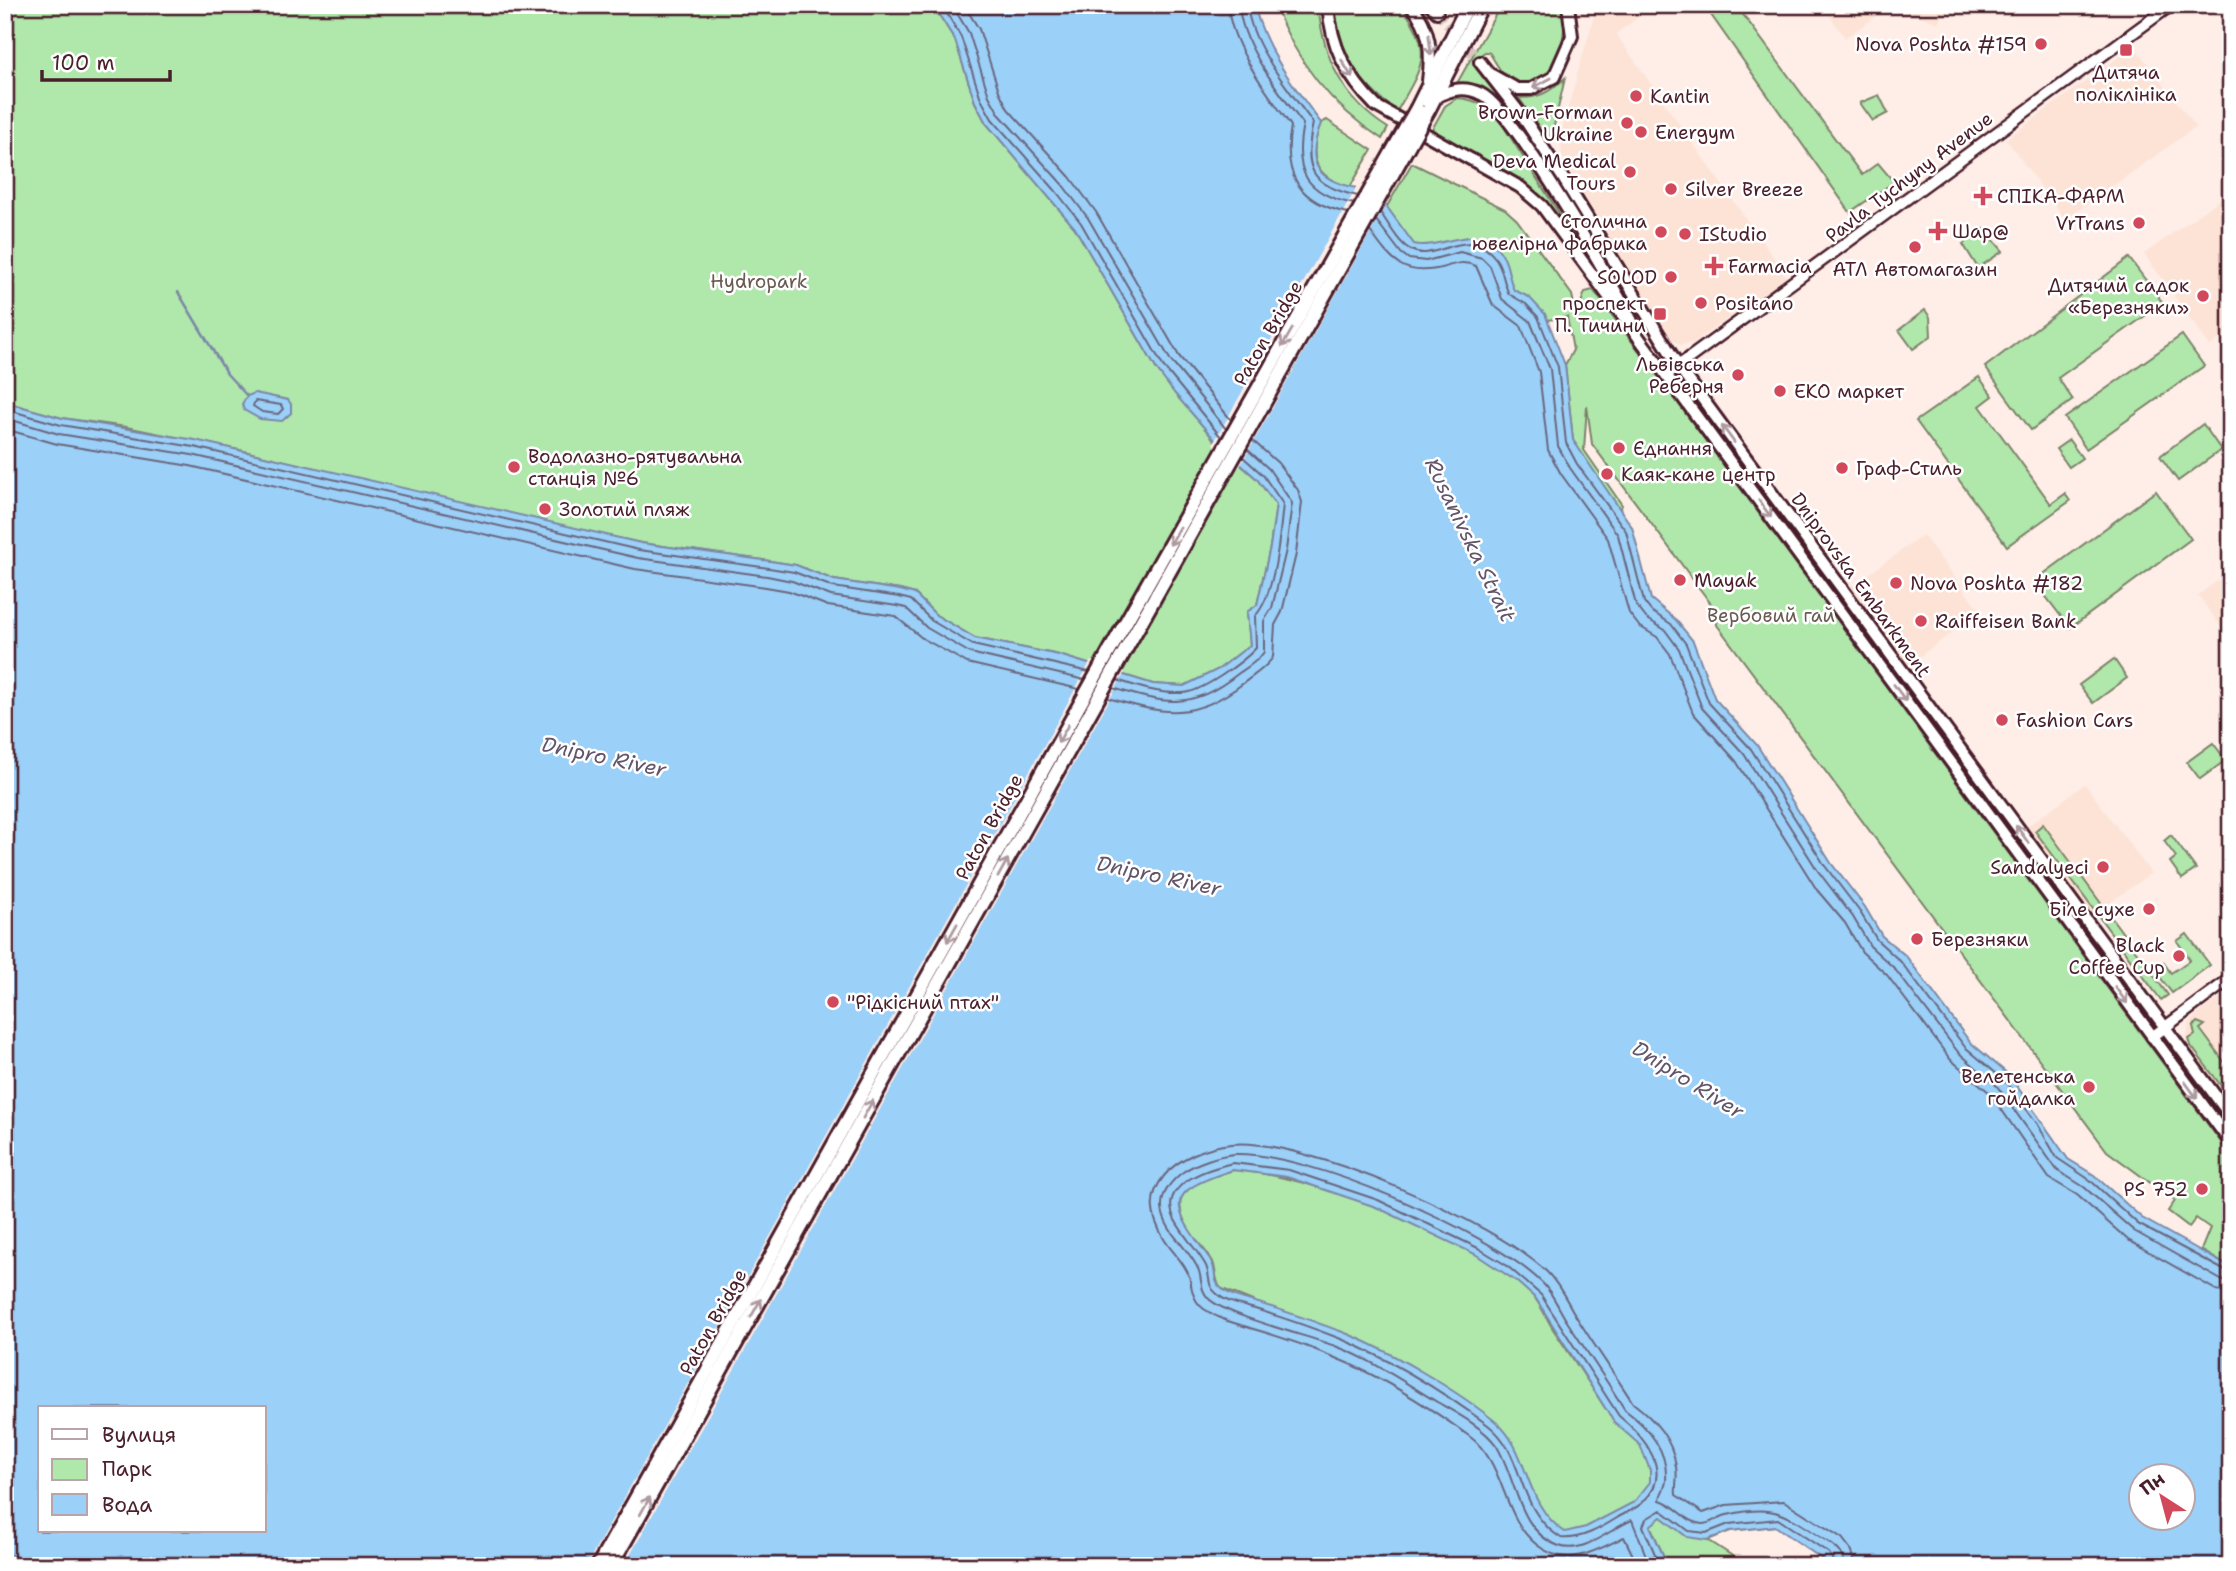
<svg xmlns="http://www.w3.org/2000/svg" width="2236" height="1571" font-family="'Shantell Sans',sans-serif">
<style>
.built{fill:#fde3d6}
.green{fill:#b0e7ab;stroke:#7d836b;stroke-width:2}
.water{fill:#9bd0f9;stroke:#7b89a7;stroke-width:2;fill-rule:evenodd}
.pier{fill:#feeee7}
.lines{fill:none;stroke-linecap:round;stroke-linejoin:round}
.shore{stroke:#6a667d;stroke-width:2}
.stream{stroke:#7b89a7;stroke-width:2.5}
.secondary-tunnel{stroke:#dac5c1;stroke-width:10;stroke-dasharray:10 5;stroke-linecap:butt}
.tertiary-casing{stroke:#4a1f2b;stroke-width:15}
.secondary-casing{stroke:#4a1f2b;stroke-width:16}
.trunk-casing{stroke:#4a1f2b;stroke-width:18}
.tertiary{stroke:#fff;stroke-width:10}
.secondary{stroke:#fff;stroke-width:10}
.trunk{stroke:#fff;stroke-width:12}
.trunk-bridge-casing{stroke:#4a1f2b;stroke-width:18;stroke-linecap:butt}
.trunk-bridge{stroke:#fff;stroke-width:12}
.oneway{stroke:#ae9aa0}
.poi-dot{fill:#d1495b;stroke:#fff;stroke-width:2.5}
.labels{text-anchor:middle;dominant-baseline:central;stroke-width:5;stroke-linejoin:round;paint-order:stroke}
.poi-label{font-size:19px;fill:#4a1f2b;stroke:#fff;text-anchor:start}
.street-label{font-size:19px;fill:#4a1f2b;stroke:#fff}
.park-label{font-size:19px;fill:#695b51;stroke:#fff}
.water-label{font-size:21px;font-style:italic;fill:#625469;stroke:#fff}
</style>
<rect width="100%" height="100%" fill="#feeee7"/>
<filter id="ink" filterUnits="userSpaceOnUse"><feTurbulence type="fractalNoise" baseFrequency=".0143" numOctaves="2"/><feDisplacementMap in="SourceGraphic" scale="14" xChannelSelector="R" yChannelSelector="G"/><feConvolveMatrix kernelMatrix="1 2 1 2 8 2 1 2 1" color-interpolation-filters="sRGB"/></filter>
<g filter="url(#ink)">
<g class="built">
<path d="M1597,5H1655L1616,34L1787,277L1693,343L1680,345L1666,335L1562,158L1561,132Z"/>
<path d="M1822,5H1946L1939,23L1891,6L1845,38Z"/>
<path d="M2134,46L2196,127L2065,220L2006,139Z"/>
<path d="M2231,191V331L2210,346L2144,254Z"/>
<path d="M1923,535L1981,612L1908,665L1851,587Z"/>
<path d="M2231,571V641L2198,595Z"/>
<path d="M2085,784L2151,873L2092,916L2026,827Z"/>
<path d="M2231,990V1105L2196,1058L2187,1037L2189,1024L2195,1016Z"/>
</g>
<g class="green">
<path d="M5,5H933L955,40L975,102L986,123L1075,228L1157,370L1220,447L1257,479L1276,505L1270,547L1257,605L1247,612L1250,645L1219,669L1184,686L1153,684L1059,655L975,638L936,615L915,594L900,590L834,580L796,565L770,561L641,543L503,514L244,451L126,427L62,418L5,402Z"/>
<path d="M1275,5H1318C1323,58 1343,100 1388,128L1382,139C1331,106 1296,63 1275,5Z"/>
<path d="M1335,5H1401C1434,52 1424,64 1397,111C1358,84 1339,52 1335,5Z"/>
<path d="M1501,5H1562C1571,32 1553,103 1513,82C1502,76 1496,63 1489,52H1485L1473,60L1500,98L1475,85H1456Z"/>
<path d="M1704,5H1736L1862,175L1878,163L1894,182L1850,212Z"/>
<path d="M1565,78L1550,143L1519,98C1539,98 1550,92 1565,78Z"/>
<path d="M1879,95L1888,113L1873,121L1860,103Z"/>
<path d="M1457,98C1478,99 1489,108 1502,124L1596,271L1530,187L1431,131L1445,106Z"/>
<path d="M1327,120L1372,150L1350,187C1313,177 1308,156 1321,123Z"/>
<path d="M1412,163L1505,209L1517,220L1572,295L1578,323V311L1585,292L1593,290L1669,391L2231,1156V1268L2201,1250L2210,1228L2196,1218L2189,1227L2168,1211L2175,1201L2107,1151L1717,625V612L1592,444L1587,406L1584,450L1622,505L1620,509L1583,460L1573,440L1565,365L1573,350L1567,317L1547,320L1549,328L1432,290L1386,208Z"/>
<path d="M1984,229L2003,251L1978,268L1963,244Z"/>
<path d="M2129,258L2163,303L2058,378L2073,400L2031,430L1985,367Z"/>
<path d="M1925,310L1930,317L1931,336L1913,349L1899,330Z"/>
<path d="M2182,335L2204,366L2086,449L2065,418Z"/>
<path d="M1979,377L1993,396L1980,406L2051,504L2065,494L2070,501L2007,546L1916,421Z"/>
<path d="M2203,424L2221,450L2178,481L2160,456Z"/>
<path d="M2069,440L2082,458L2069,467L2056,449Z"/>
<path d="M2156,491L2191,539L2070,628L2034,581Z"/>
<path d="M2114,659L2127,678L2093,703L2079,685Z"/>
<path d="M2213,743L2226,760L2200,779L2187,762Z"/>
<path d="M2043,824L2168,995L2161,1000L2035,831Z"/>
<path d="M2171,835L2196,869L2182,879L2170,862L2176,857L2164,841Z"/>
<path d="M2187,934L2210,965L2172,993L2154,969L2163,962L2171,973L2190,960L2177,941Z"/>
<path d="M2197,1022L2205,1025L2200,1029L2231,1071V1099L2191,1046L2189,1039L2195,1035L2193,1027Z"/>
<path d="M1233,1170C1309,1174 1476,1238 1530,1292C1541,1303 1546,1319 1555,1332C1575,1362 1595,1391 1614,1422L1633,1435L1647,1439L1661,1479L1634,1502L1600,1564L1255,1302L1220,1288C1215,1279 1216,1270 1213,1262C1208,1253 1199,1244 1193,1236C1161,1190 1194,1183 1233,1170Z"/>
<path d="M1661,1516L1775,1526L1730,1531L1708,1540L1748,1566H1668L1650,1525Z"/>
</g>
<g class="water">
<path d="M933,5H1254C1265,49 1294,87 1321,123C1300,178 1331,183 1376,192L1414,244C1442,251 1483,216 1504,258C1509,268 1509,280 1514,290L1529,297L1545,314L1565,365L1573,440L1632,527L1651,599L1676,620L1693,641L1715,699L1757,745L1831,863L1865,907L1882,936L1906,956L1970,1042L2009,1075L2068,1159L2094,1175L2142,1218L2231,1268V1566H1832L1775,1526L1730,1531L1707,1540L1687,1537L1661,1517L1650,1526L1668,1566H33L5,1552V402L62,418L195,440L641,543L770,561L796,565L834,580L900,590L915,594L936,615L975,638L1059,655L1153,684L1184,686L1219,669L1250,645L1247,612L1257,605L1270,547L1276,505L1257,479L1221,447L1175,394L1157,370L1075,228L986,123L975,102L955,40ZM1233,1170L1287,1177L1376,1207L1475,1254L1516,1281L1536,1299L1614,1422L1640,1445L1650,1470V1482L1634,1502L1586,1527L1565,1532C1523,1505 1531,1452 1496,1422C1458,1391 1386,1348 1340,1331C1312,1321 1283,1310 1255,1302C1244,1299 1230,1296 1221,1288C1212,1281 1217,1268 1210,1259C1170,1204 1162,1193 1233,1170ZM40,1408H264V1531H40ZM2142,1476H2184V1518H2142Z"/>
<path d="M255,393L288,400L291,404V413L282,421L260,419L244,410L242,404L247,396Z"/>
</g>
<g class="pier">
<path d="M1358,185L1377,189L1387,203L1239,468L1213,444Z"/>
<path d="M1091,661L1125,672L624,1566H586Z"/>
</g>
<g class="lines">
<g class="shore">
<path d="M942,5L961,37L981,99L992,119L1055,190L1081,223L1163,366L1221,437"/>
<path d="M952,5L969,33L989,96L1000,115L1062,184L1088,218L1171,361L1226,429"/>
<path d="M964,5L979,29L999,91L1008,109L1070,177L1096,212L1179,356L1231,420"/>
<path d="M1228,5C1230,45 1268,94 1291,126C1282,175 1299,203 1348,213"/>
<path d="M1239,5C1241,45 1280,93 1303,124C1293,172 1306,194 1354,204"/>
<path d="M1247,5C1251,46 1290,91 1313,123C1303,169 1311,186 1358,196"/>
<path d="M1380,212C1388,223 1398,243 1411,250C1436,264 1469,222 1496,259C1503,268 1503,283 1509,294L1526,304L1538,317L1558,367L1566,443L1577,464L1626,531L1644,602L1651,611L1671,624L1686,644L1709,703L1751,749L1825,866L1860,912L1877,940L1901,962L1965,1047L2004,1080L2037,1123L2057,1158L2090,1180L2138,1224L2231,1274"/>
<path d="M1376,220L1401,253L1409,259L1426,261L1460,252L1482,258L1490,266L1502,299L1530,321L1550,369L1558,446L1570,468L1618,535L1636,605L1646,618L1665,630L1679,649L1702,708L1744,754L1818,871L1853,917L1870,946L1894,968L1958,1052L1997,1086L2057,1170L2084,1187L2134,1231L2221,1280L2231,1283"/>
<path d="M1370,231C1392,262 1404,278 1445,267C1457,263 1464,261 1476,266L1493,305L1521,326L1539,372L1548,450L1561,474L1608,539L1629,613L1639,626L1657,637L1670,654L1693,713L1736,761L1817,890L1845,923L1862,952L1887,975L1950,1059L1990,1093L2049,1178L2077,1195L2128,1240L2216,1290L2231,1293"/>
<path d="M255,401L281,405L283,409L278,414L262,412L253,406Z"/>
<path d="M5,409L61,425L194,447L639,550L769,568L794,572L833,587L899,597L911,600L932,621L973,645L1089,672"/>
<path d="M5,418L59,434L192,455L638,558L767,576L792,581L831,596L897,606L906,608L927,628L970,653L1085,680"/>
<path d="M5,429L57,444L190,466L635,569L766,587L789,591L828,606L895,616L922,638L967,663L1079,689"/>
<path d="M1117,680C1138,687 1159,694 1182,693C1201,693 1243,662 1256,648L1255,616C1275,597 1280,533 1283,504L1263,475L1243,457"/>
<path d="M1113,688C1167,705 1192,710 1239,673C1248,667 1258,661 1264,652V621L1272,608L1286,550L1292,503L1269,469L1247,449"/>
<path d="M1108,698C1166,715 1194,721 1245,682C1255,674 1266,668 1273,657L1275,625L1282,612L1296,554L1302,502L1298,490L1278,463L1252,440"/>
<path d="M1233,1163L1289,1170L1378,1200L1478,1248L1506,1265L1541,1295L1619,1416C1644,1436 1674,1472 1644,1501C1637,1509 1626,1512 1617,1518C1601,1528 1581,1540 1561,1538C1514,1508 1527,1455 1488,1425C1443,1392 1392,1360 1341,1339C1316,1329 1281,1317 1255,1309C1242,1305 1226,1303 1216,1293C1206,1285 1211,1274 1205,1264C1196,1249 1184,1236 1175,1220C1157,1184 1207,1169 1233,1163Z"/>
<path d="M1638,1566L1624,1537C1595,1551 1567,1569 1537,1545C1501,1517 1506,1463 1469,1436C1428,1406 1381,1376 1333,1357C1307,1346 1278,1336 1250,1328C1234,1323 1218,1319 1204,1309C1192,1300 1192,1288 1189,1276C1185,1263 1171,1251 1164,1239C1151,1217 1147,1197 1164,1176C1178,1158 1208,1146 1231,1144C1300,1136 1496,1223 1547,1272C1559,1284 1566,1299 1574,1313C1593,1344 1614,1373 1633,1403C1654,1419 1673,1439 1676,1467C1678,1476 1675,1486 1676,1495L1703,1513L1726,1505L1784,1501L1842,1538L1852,1551L1855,1566"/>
<path d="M1650,1566L1632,1520C1612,1528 1583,1555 1559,1546C1517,1531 1517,1478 1496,1445C1483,1427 1456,1413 1437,1402C1404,1382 1371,1359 1335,1346C1308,1336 1227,1316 1209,1299C1200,1290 1202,1281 1199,1271C1191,1249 1164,1233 1162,1208C1161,1193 1172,1180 1183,1172C1196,1163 1219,1155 1235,1154C1308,1152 1482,1229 1537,1278C1552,1290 1558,1308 1568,1323C1587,1352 1607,1381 1625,1410C1648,1427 1668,1450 1666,1480C1666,1488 1660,1493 1660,1500C1676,1504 1686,1523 1702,1524C1711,1524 1718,1517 1727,1515C1775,1504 1784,1513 1822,1538C1833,1545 1844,1551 1845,1566"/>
<path d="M1660,1566L1643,1526L1646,1519L1661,1510L1689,1531L1706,1533L1729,1524L1778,1519L1829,1553L1836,1566"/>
</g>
<path class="stream" d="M178,292L227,374L247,396"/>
<path class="secondary-tunnel" d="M1437,12L1480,62"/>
<g class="tertiary-casing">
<g id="tertiary">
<path d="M1666,375L2171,5"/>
<path d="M2152,1037L2231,978"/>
</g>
</g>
<g class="secondary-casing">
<g id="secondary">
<path d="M1328,5C1331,47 1347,77 1376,106L1520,187L1542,206L2231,1143"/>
<path d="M1411,5C1431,29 1432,51 1428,81"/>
<path d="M1431,5L1437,12"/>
<path d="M1480,62L1523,117L1561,175L1679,367L2231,1117"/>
<path d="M1492,75L1517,89H1531L1554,77L1572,36L1568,5"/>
<path d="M1436,97C1451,89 1465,86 1481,94C1512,108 1612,283 1632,321"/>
</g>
</g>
<g class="trunk-casing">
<g id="trunk">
<path d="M1417,108L1468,5"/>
<path d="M1429,109L1482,5"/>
</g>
</g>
<use href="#tertiary" class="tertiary"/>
<use href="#secondary" class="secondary"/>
<use href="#trunk" class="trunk"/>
<g class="trunk-bridge-casing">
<g id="trunk-bridge">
<path d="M598,1566L1122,629L1417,108"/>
<path d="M611,1566L1429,109"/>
</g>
</g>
<use href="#trunk-bridge" class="trunk-bridge"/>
</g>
<defs><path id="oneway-shaft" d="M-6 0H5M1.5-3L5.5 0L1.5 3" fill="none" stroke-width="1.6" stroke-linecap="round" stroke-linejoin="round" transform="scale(1.75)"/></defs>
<g class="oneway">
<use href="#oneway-shaft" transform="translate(1430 45) rotate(83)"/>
<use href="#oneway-shaft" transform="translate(1347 69) rotate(59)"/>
<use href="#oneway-shaft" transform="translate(1542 83) rotate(152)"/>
<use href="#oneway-shaft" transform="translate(1287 338) rotate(120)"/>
<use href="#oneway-shaft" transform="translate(1728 434) rotate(-126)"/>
<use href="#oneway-shaft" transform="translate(1765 509) rotate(54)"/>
<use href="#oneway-shaft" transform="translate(1175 536) rotate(120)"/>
<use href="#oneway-shaft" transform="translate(1900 693) rotate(54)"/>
<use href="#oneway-shaft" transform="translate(1063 734) rotate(119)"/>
<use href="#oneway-shaft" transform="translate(2022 834) rotate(-126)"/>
<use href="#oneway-shaft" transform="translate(1003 868) rotate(-61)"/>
<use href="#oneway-shaft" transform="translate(952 933) rotate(119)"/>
<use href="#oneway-shaft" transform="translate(2121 995) rotate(54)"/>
<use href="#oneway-shaft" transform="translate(2191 1090) rotate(54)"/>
<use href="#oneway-shaft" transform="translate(868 1109) rotate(-61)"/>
<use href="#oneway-shaft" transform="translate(756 1308) rotate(-61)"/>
<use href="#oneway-shaft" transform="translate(645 1506) rotate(-61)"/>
</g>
</g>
<g class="poi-dot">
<circle cx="2041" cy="44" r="7"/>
<rect x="2119" y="43" width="14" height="14" rx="3.5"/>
<circle cx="1636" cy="96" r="7"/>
<circle cx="1627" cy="123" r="7"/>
<circle cx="1641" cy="132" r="7"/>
<circle cx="1630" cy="172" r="7"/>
<circle cx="1671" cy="189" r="7"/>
<path d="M1979.5 185.5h7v7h7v7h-7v7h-7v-7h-7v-7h7z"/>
<circle cx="2139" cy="223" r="7"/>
<path d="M1934.5 220.5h7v7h7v7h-7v7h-7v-7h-7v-7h7z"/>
<circle cx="1661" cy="232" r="7"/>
<circle cx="1685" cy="234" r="7"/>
<circle cx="1915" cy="247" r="7"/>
<path d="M1710.5 255.5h7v7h7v7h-7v7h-7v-7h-7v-7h7z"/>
<circle cx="1671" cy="277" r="7"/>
<circle cx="2203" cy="296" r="7"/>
<circle cx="1701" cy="303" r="7"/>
<rect x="1653" y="307" width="14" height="14" rx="3.5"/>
<circle cx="1738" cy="375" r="7"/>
<circle cx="1780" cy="391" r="7"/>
<circle cx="1619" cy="448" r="7"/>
<circle cx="514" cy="467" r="7"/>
<circle cx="1842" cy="468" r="7"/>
<circle cx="1607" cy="474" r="7"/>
<circle cx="545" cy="509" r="7"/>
<circle cx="1680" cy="580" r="7"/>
<circle cx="1896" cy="583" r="7"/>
<circle cx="1921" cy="621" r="7"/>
<circle cx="2002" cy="720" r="7"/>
<circle cx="2103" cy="867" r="7"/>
<circle cx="2149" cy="909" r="7"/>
<circle cx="1917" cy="939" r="7"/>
<circle cx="2179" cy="956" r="7"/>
<circle cx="833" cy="1002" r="7"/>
<circle cx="2089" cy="1087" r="7"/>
<circle cx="2202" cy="1189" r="7"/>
</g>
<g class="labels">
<g class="poi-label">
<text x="2027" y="44" text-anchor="end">Nova Poshta #159</text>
<text x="2126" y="72" text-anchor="middle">Дитяча<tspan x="2126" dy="22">поліклініка</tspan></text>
<text x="1650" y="96">Kantin</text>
<text x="1613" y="112" text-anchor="end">Brown-Forman<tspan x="1613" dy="22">Ukraine</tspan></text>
<text x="1655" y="132">Energym</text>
<text x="1616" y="161" text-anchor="end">Deva Medical<tspan x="1616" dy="22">Tours</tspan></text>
<text x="1685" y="189">Silver Breeze</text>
<text x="1997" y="196">СПІКА-ФАРМ</text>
<text x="1647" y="221" text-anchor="end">Столична<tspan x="1647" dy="22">ювелірна фабрика</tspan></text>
<text x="2125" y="223" text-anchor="end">VrTrans</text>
<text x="1952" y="231">Шар@</text>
<text x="1699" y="234">IStudio</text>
<text x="1728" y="266">Farmacia</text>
<text x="1915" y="269" text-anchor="middle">АТЛ Автомагазин</text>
<text x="1657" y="277" text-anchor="end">SOLOD</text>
<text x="2189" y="285" text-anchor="end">Дитячий садок<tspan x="2189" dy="22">«Березняки»</tspan></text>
<text x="1646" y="303" text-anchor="end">проспект<tspan x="1646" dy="22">П. Тичини</tspan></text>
<text x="1715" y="303">Positano</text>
<text x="1724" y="364" text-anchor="end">Львівська<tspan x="1724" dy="22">Реберня</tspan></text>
<text x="1794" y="391">ЕКО маркет</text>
<text x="1633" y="448">Єднання</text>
<text x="528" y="456">Водолазно-рятувальна<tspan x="528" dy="22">станція №6</tspan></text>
<text x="1856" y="468">Граф-Стиль</text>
<text x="1621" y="474">Каяк-кане центр</text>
<text x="559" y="509">Золотий пляж</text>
<text x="1694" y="580">Mayak</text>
<text x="1910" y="583">Nova Poshta #182</text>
<text x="1935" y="621">Raiffeisen Bank</text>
<text x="2016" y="720">Fashion Cars</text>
<text x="2089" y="867" text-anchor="end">Sandalyeci</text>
<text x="2135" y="909" text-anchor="end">Біле сухе</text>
<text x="1931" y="939">Березняки</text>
<text x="2165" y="945" text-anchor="end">Black<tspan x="2165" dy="22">Coffee Cup</tspan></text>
<text x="847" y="1002">"Рідкісний птах"</text>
<text x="2075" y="1076" text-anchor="end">Велетенська<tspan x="2075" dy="22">гойдалка</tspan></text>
<text x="2188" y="1189" text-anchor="end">PS 752</text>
</g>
<g class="street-label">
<text transform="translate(1909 177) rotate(-37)">Pavla Tychyny Avenue</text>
<text transform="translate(1268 333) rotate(-60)">Paton Bridge</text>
<text transform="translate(1861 585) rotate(54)">Dniprovska Embarkment</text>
<text transform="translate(989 827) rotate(-61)">Paton Bridge</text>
<text transform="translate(713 1322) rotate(-61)">Paton Bridge</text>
</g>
<g class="park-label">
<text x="759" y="281">Hydropark</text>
<text x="1771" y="615">Вербовий гай</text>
</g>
<g class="water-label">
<text transform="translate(1470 540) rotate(64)">Rusanivska Strait</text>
<text transform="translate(604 757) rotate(12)">Dnipro River</text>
<text transform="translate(1159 876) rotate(12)">Dnipro River</text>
<text transform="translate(1688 1080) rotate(32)">Dnipro River</text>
</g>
</g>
<rect width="2236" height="1571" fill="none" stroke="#fff" stroke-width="28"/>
<rect x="14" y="14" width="2208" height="1543" fill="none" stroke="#4a1f2b" stroke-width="2.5" filter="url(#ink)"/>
<rect x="38" y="1406" width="228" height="126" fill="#ffffff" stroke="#b7a5aa" stroke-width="2"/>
<rect x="52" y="1429" width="35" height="10" fill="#ffffff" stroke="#b7a5aa" stroke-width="2"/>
<text x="102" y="1442" font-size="21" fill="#4a1f2b">Вулиця</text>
<rect x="52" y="1459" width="35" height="21" fill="#b0e7ab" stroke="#b7a5aa" stroke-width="2"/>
<text x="102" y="1476" font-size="21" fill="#4a1f2b">Парк</text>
<rect x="52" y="1494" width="35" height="21" fill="#9bd0f9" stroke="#b7a5aa" stroke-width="2"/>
<text x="102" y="1512" font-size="21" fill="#4a1f2b">Вода</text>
<g transform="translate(2162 1497) rotate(324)"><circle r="33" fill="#ffffff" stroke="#b7a5aa" stroke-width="2"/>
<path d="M0-5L12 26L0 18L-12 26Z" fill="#d1495b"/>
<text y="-10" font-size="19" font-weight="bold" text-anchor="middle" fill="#4a1f2b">Пн</text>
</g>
<path d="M42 70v10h128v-10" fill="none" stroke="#4a1f2b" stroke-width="3.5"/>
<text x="52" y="70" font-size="21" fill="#4a1f2b" stroke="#ffffff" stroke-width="5" paint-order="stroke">100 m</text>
</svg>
